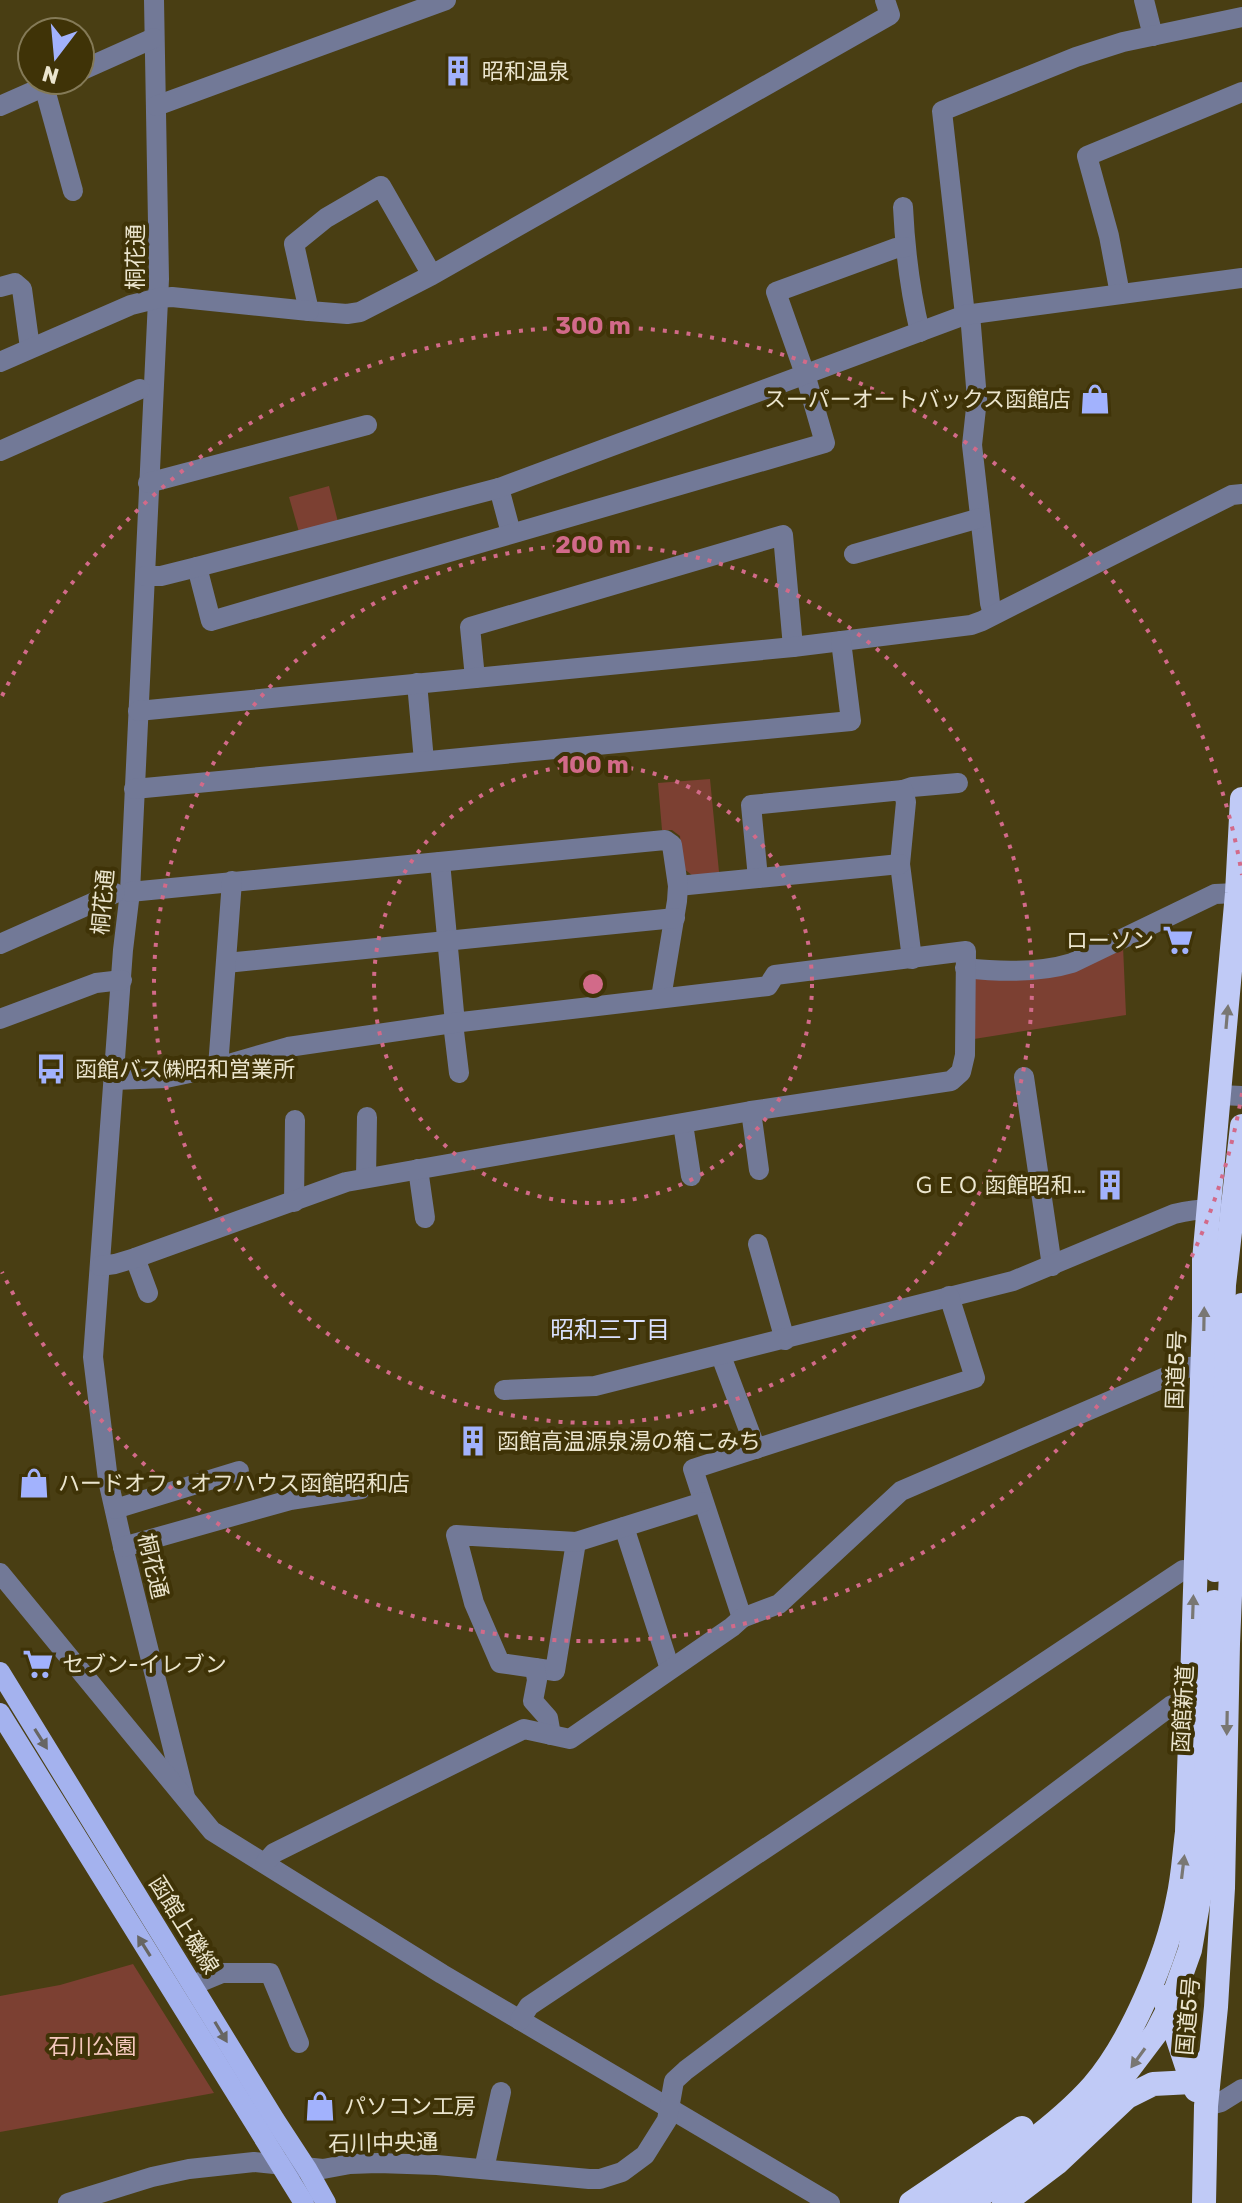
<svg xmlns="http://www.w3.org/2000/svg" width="1242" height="2203" font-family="Rubik,'Noto Sans JP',sans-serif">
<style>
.green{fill:#7c4032}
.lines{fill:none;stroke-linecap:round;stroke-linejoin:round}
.minor{stroke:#727997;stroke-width:20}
.major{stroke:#a4b2ee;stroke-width:20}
.highway{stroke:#c0caf6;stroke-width:24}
.highway-bridge{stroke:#c0caf6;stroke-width:24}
.oneway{fill:#797773}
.oneway2{fill:#676663}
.ring{fill:none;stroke:#d26a89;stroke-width:4;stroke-dasharray:4 8}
.labels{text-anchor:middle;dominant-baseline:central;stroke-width:8;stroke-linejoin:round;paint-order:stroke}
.poi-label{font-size:22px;fill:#ebe5ce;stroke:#3f3307;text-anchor:start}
.street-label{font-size:22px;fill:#ebe5ce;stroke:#3f3307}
.park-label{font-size:22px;fill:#f5c8bd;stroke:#3f3307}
.neighbourhood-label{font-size:24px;fill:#dae1fe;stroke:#3f3307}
.centre{fill:#d26a89;stroke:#3f3307;stroke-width:4}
.ring-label{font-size:24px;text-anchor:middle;font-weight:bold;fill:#d26a89;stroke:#3f3307;stroke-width:8;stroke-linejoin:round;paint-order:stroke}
</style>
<rect width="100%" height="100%" fill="#493e13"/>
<g class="green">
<path d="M329,486L338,522L299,532L289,497Z"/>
<path d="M710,779L719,872L693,876L683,868L680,836L672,830H662L658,783Z"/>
<path d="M1123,946L1126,1015L974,1039L973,977Z"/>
<path d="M133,1964L214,2093L0,2132V1996L60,1985Z"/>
</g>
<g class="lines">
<g class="minor">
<path d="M154,0L159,279L130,892L123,950L93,1357L108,1480L124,1551L185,1797"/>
<path d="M1144,0L1153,36"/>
<path d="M80,71L154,38"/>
<path d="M44,86L73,191"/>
<path d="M0,106L59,80"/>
<path d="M156,106L446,0"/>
<path d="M903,207C905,249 910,291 920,332"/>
<path d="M432,275L381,186L326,218L294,244L309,311L347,314L360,312L432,275L890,15L885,0"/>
<path d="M0,287L15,283L22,289L30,348"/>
<path d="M1120,294L1109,236L1087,156L1242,92"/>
<path d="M970,314L977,399L972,445L990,603L993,614"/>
<path d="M965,315L942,111L1076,57L1123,42L1242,17"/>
<path d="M0,362L131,305L159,298L172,297L309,311"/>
<path d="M0,451L140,389"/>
<path d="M148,483L367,425"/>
<path d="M499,488L511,533"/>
<path d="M854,554L980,518"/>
<path d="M197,567L211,621L825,443L805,374L776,292L896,248L905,247"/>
<path d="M145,576H161L197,567L499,488L965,315L1242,278"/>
<path d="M475,678L470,627L783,535L793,647"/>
<path d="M417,683L424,761"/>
<path d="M138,711L793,647L971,625L982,621L1232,495L1242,494"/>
<path d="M134,789L851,721L841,641"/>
<path d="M903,790L912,787L958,783"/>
<path d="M440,862L455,1023"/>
<path d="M758,878L751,805L903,790L906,802L900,864L912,959"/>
<path d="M678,886L900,864"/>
<path d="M130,892L665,840L672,845L678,886L677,901L661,998"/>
<path d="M0,944L115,893"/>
<path d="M226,963L675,918"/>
<path d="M965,968C1000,972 1039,973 1072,963L1215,894L1237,893"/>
<path d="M0,1019L96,983L122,980"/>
<path d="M453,1023L459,1073"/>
<path d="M218,1067L232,881"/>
<path d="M1024,1077L1052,1266"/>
<path d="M1220,1095L1242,1096"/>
<path d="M751,1111L759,1170"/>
<path d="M683,1124L691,1176"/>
<path d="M418,1169L425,1218"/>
<path d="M366,1177L367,1117"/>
<path d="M294,1202L295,1120"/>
<path d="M758,1244L785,1340"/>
<path d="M135,1258L148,1293"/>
<path d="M100,1266L115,1264L135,1258L346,1182L751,1111L951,1081L961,1072L965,1055L966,951L775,975L768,986L453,1023L288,1047L218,1067L166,1078L114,1080"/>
<path d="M721,1356L756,1449"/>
<path d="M504,1390L595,1386L1013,1281L1174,1214C1191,1210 1206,1208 1223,1210"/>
<path d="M115,1509L239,1471"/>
<path d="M624,1527L670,1669"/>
<path d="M123,1547L290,1500L361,1489"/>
<path d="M0,1573L212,1831L442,1974L830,2203"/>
<path d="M742,1618L693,1469L975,1378L949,1296"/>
<path d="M535,1668L555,1671L576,1542"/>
<path d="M551,1735L548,1718L533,1701L537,1680L535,1668L500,1663L474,1603L456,1535L576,1542L703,1502"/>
<path d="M265,1863L274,1853L524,1729L570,1739L732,1627L742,1618L779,1604L901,1491L1189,1367L1216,1365"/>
<path d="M193,1985L222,1973H270L299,2043"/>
<path d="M520,2020L529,2006L1183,1570"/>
<path d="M1206,2106L1221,2102L1242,2089"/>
<path d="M484,2169L501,2092"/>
<path d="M68,2203L152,2177L189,2169L254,2162L323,2169L350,2164L378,2163L437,2165L589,2179H600L622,2172L645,2155L667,2120L674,2081L686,2070L1172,1705L1190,1702"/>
</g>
<g class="major">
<path d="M0,1672L275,2120L307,2169L326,2203"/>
<path d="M0,1713L304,2203"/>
</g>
<g class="highway">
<path d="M1215,1570L1224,1285L1242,1126"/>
<path d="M1164,1997L1192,2082L1196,2090"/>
<path d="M911,2203L1022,2128"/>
<path d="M944,2203C991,2171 1055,2129 1093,2086C1131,2042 1167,1957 1178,1899C1183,1877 1184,1855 1187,1832L1204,1318V1260L1237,893L1242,799"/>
<path d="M1004,2203L1057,2163L1127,2097L1153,2084L1192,2082L1210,2057"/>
<path d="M1204,2203L1206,2106L1216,2007L1223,1888L1228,1644L1242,1305"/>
</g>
<path class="highway-bridge" d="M969,2203L1027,2164L1103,2103L1156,2033L1170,2006L1190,1950L1201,1887L1214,1602"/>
</g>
<defs><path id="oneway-solid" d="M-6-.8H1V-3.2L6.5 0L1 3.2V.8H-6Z" transform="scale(2)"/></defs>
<g class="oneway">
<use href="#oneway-solid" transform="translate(1227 1017) rotate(-85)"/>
<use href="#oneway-solid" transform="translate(1204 1319) rotate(-89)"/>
<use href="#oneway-solid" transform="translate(1193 1607) rotate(-88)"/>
<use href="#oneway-solid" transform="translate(1227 1723) rotate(91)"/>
<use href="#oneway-solid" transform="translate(1183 1867) rotate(-83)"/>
<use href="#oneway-solid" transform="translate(1138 2058) rotate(126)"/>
</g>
<g class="oneway2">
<use href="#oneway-solid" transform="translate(41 1739) rotate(58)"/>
<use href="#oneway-solid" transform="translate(144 1946) rotate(-122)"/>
<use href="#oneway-solid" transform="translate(221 2032) rotate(59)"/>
</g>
<g class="ring">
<circle cx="593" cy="984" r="219"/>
<circle cx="593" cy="984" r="439"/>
<path d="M1242 1093A658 658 0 0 1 2 1272M2 696A658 658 0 0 1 1242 875"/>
</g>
<defs>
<g id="building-bare" transform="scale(2.4)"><path d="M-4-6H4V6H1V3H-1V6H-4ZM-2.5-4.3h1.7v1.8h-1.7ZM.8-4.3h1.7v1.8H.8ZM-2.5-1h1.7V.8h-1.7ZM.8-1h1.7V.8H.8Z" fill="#a2b2fd" stroke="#3f3307" stroke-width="2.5" paint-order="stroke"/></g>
<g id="shop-bare" transform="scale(2.4)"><path d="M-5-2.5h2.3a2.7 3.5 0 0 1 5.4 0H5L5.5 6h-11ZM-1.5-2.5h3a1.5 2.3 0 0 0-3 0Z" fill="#a2b2fd" stroke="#3f3307" stroke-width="2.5" paint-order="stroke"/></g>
<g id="supermarket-bare" transform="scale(2.4)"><path d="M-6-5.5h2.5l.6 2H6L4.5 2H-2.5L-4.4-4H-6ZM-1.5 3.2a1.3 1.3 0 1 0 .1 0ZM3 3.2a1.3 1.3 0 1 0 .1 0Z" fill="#a2b2fd" stroke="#3f3307" stroke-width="2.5" paint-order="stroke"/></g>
<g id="bus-bare" transform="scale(2.4)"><path d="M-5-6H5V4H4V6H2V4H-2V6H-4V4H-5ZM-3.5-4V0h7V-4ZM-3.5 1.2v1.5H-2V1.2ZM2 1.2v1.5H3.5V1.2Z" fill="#a2b2fd" stroke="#3f3307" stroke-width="2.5" paint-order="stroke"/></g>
</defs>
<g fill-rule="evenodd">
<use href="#building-bare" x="458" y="71"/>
<use href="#shop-bare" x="1095" y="399"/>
<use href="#supermarket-bare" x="1178" y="940"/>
<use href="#bus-bare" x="51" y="1069"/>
<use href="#building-bare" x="1110" y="1185"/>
<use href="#building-bare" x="473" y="1441"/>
<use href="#shop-bare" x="34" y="1483"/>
<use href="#supermarket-bare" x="38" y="1664"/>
<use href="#shop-bare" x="320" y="2106"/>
</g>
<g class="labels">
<g class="poi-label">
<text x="482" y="71">昭和温泉</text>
<text x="1071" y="399" text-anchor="end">スーパーオートバックス函館店</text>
<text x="1154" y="940" text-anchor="end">ローソン</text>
<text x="75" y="1069">函館バス㈱昭和営業所</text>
<text x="1086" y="1185" text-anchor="end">ＧＥＯ 函館昭和…</text>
<text x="497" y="1441">函館高温源泉湯の箱こみち</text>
<text x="58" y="1483">ハードオフ・オフハウス函館昭和店</text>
<text x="62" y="1664">セブン-イレブン</text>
<text x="344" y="2106">パソコン工房</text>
</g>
<g class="street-label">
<text transform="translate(135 257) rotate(-90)">桐花通</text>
<text transform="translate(103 902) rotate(-85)">桐花通</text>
<text transform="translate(1176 1370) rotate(-88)">国道5号</text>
<text transform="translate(153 1566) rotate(77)">桐花通</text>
<text transform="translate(1183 1709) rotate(-87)">函館新道</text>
<text transform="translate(184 1925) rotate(58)">函館上磯線</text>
<text transform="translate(1188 2016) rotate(-85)">国道5号</text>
<text transform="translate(383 2143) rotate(-1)">石川中央通</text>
</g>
<g class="park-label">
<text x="92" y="2046">石川公園</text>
</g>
<g class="neighbourhood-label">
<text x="610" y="1330">昭和三丁目</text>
</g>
</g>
<circle cx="593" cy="984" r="12" class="centre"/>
<g class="ring-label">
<text x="593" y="334">300 m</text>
<text x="593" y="553">200 m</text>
<text x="593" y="773">100 m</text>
</g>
<g transform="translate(56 56) rotate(196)"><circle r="38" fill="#3f3307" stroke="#847a57" stroke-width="2"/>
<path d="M0-6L14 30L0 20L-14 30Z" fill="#a2b2fd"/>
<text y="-12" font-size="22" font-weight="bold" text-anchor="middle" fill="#ebe5ce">N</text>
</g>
</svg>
